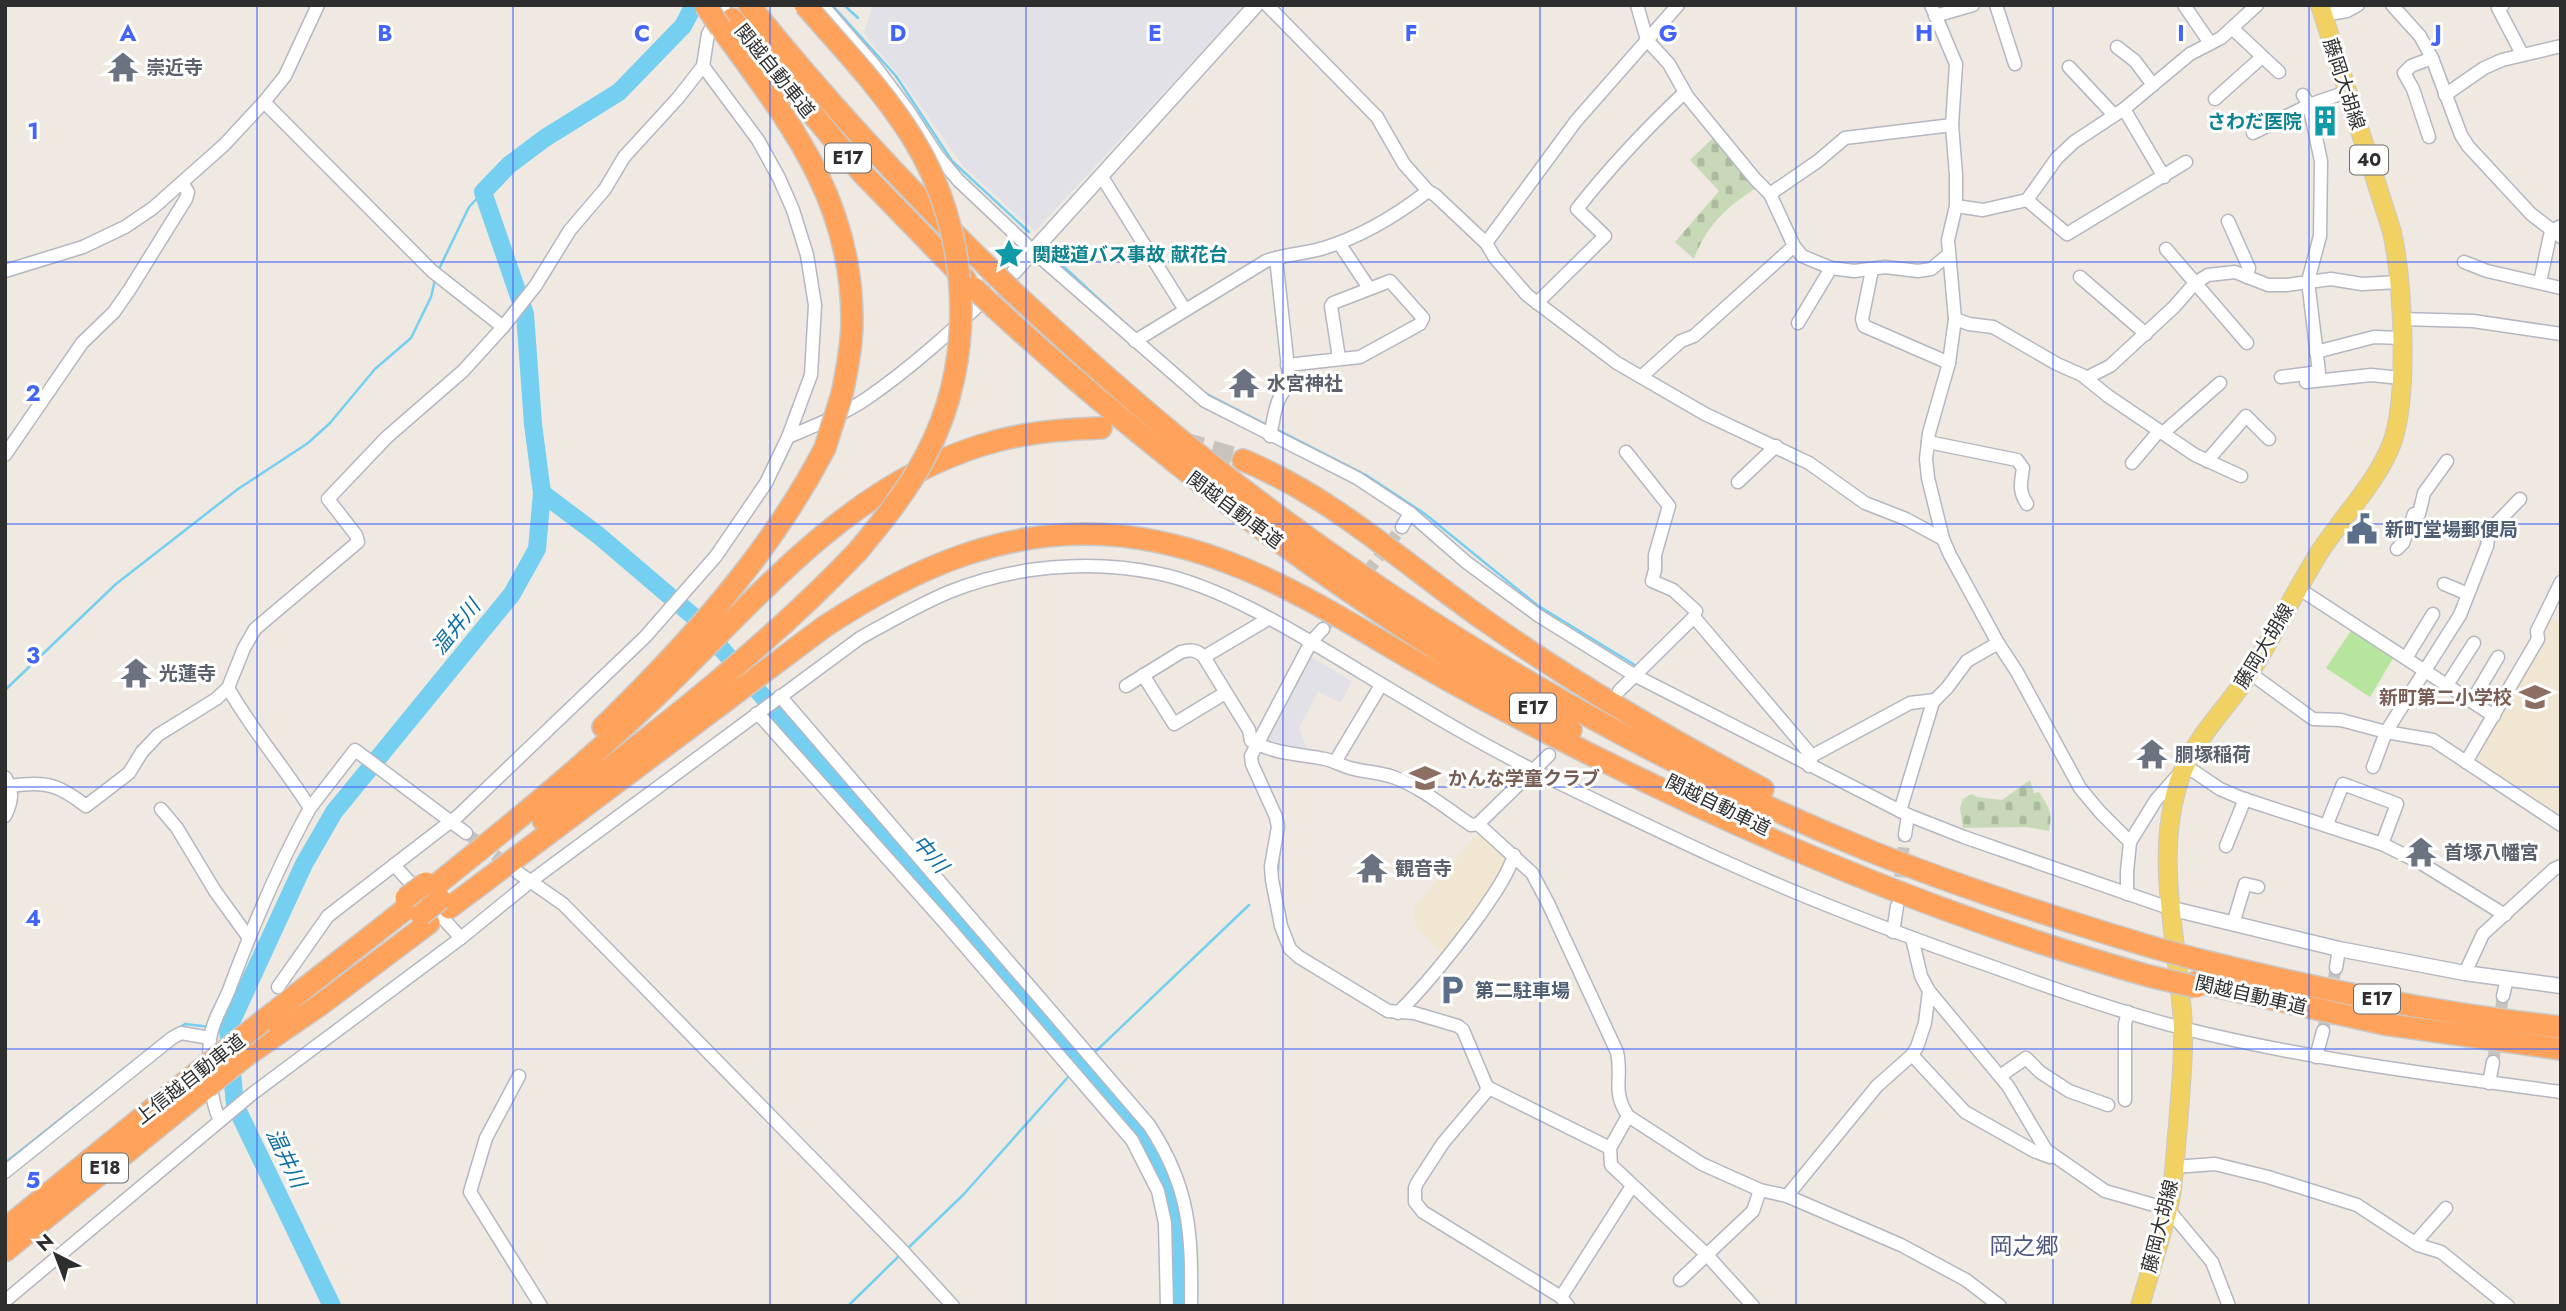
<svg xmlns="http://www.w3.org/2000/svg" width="2566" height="1311" font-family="Jost,'Noto Sans JP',sans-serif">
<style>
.industrial{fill:#e3e1e8}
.education{fill:#f0e6d1}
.grass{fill:#b6e59e}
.cemetery{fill:url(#cemetery-stones)}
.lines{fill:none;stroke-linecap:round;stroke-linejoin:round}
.stream{stroke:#75cff0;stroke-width:2.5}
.river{stroke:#75cff0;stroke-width:18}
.minor-tunnel{stroke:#c8c4bd;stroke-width:12;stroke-dasharray:12 6;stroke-linecap:butt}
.motorway-tunnel{stroke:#c8c4bd;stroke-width:21;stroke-dasharray:21 10;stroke-linecap:butt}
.minor-casing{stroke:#b4b7c1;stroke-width:15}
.tertiary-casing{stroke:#b4b7c1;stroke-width:17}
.primary-casing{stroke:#c9c9c9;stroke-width:20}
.motorway-casing{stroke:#c9c9c9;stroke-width:24}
.minor{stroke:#fff;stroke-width:12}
.tertiary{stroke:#fff;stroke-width:14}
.primary{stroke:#f2d163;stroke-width:18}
.motorway{stroke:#ffa35c;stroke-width:21}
.motorway-bridge-casing{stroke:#c9c9c9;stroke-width:24;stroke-linecap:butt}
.motorway-bridge{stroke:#ffa35c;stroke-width:21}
.grid{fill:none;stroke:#4264fb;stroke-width:2;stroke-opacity:0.55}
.labels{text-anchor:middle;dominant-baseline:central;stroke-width:6;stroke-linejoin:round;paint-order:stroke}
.shield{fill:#fff;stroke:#6d6d6d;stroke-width:2}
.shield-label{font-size:18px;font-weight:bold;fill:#2e2e2e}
.worship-label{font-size:19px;font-weight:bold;fill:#5b616d;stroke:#fff;text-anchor:start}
.street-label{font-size:19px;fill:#2e2e2e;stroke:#fff}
.culture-label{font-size:19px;font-weight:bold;fill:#0d838f;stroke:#fff;text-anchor:end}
.service-label{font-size:19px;font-weight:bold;fill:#4e5e75;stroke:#fff;text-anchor:start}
.education-label{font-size:19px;font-weight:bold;fill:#785e54;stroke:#fff;text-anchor:end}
.water-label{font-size:21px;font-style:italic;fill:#0d6fa3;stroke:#fff}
.quarter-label{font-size:23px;fill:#4d5680;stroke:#fff}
.grid-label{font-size:23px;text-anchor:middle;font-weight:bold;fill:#4264fb;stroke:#fff;stroke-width:6;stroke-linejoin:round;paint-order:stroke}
</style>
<defs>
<pattern id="cemetery-stones" width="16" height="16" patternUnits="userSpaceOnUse" patternTransform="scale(1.75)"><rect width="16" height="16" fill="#c8d9b8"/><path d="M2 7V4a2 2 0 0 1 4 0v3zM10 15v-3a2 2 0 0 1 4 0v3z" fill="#acbb9e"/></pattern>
</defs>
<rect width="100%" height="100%" fill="#efe9e1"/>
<g class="industrial">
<path d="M873,5H1245L1035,231L964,167L900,77L864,33Z"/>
<path d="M1308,655L1352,681L1341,703L1318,692L1299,728L1308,751L1263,744Z"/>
</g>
<g class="education">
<path d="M2549,617L2561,623V822L2474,762V755L2543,639L2545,623Z"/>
<path d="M1480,831L1510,857L1507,866L1442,961L1441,953L1417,928L1413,909Z"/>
</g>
<path class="grass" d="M2353,628L2395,655L2370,697L2326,668Z"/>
<g class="cemetery">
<path d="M1716,135L1758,187C1728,205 1706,226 1694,259L1675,242L1719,191L1690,160Z"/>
<path d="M2030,780L2034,793L2039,792C2049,808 2053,811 2049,831L2027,827L1963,828L1960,808L1963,799L1972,794L1977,797L2002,800Z"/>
</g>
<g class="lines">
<g class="stream">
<path d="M832,5L896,76L952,161L1029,232"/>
<path d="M844,5L858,18"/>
<path d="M1051,255L1128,326"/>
<path d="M438,271L469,207L483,192"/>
<path d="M1201,391L1267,425"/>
<path d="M1276,429L1366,475L1425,514L1537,605L1638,667"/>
<path d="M1298,654L1303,644"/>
<path d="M5,690L116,584L238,489L308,443L330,423L375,369L411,338L431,297L435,280"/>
<path d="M1278,872L1279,854"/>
<path d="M216,1027L228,1029"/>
<path d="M179,1028L185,1024L210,1027"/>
<path d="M1095,1052L1249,905"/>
<path d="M1076,1069L1086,1060"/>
<path d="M1078,1072L1085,1066"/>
<path d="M5,1163L159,1041"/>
<path d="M906,1250L963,1195L1069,1076"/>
<path d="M848,1306L901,1254"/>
</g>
<g class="river">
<path d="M542,493L598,535L693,616L1129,1118C1140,1132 1151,1147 1159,1163C1181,1208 1179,1257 1178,1306"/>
<path d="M332,1306L235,1105L228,1029L304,864L334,812L512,594L537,549L542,493L533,424L525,314L483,192L509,165L545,138L619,92L683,26L694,5"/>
</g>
<g class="minor-tunnel">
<path d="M1323,629L1402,527"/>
<path d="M466,833L511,867"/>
<path d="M1898,895L1905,835"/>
<path d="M2323,1031L2336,968"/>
<path d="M2493,1062L2503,996"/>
</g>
<path class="motorway-tunnel" d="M1182,442L1243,460"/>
<g class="minor-casing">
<g id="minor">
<path d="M822,5L875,66L907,109L937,155L958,180L1033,251L1205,401L1357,478L1410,513L1466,562L1539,616L1634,675L1908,815L1964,837L2169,908"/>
<path d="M1267,5L1377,117L1404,164L1428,191L1435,195L1486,243L1495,258L1527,295L1617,363L1705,414L1809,463L1865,503L1906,519L1943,539"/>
<path d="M1637,5L1647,40L1669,64L1687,96L1755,179L1770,194L1794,246L1802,256L1831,268L1854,271L1885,267L1918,271L1931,269L1948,255"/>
<path d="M1931,5L1956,64L1952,125L1956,175V206L1948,240L1955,319L1949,363L1929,433L1926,459L1928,478L1943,539L1950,555L1998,643L2017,672L2080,788L2100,812L2130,842L2156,800L2186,766L2220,789L2241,798L2382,844L2421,863L2505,915"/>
<path d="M1996,5L2015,64"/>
<path d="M2184,5L2210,43"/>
<path d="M2392,5L2420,36L2432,58L2461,135L2468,146L2531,214L2561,237"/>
<path d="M2503,5L2498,8L2522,54"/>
<path d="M2322,15L2347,11L2358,5"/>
<path d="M1935,16L1973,5"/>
<path d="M2233,29L2279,72"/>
<path d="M2117,47L2135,61L2153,85"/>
<path d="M2069,67L2114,115"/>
<path d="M2445,95L2484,68L2502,60L2561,46"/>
<path d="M2215,99L2262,57"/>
<path d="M264,102L432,271L503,327"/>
<path d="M2124,109L2164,177"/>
<path d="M2253,133L2309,105L2346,92"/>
<path d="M2429,137L2413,89L2404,73L2411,66L2432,58"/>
<path d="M1102,177L1185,310"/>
<path d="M1770,194L1818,161L1845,138L1952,125"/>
<path d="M2027,200L2067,234L2186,162"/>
<path d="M1956,206L1983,210L2027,200L2057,158L2074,142L2124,109L2190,54L2221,38L2257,5"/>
<path d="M2228,221L2249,268L2247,277"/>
<path d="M1339,243L1369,288"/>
<path d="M1486,243L1576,121L1678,5"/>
<path d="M2166,249L2247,343"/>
<path d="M2464,262L2487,271L2561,288"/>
<path d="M1872,270L1862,319L1864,326L1949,363"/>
<path d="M5,271L83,247L125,227L153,208L224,145L264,102L285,76L318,5"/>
<path d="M2080,277L2146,334"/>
<path d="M2540,282L2551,231L2561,226"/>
<path d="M1537,303L1605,236L1577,209C1610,167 1646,129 1684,93"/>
<path d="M1955,319L1969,324L1993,327L2057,364L2082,375L2108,396L2195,455L2241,476"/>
<path d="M2401,319L2473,321L2561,334"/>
<path d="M1798,323L1831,268"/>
<path d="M1135,341L1266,261C1285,254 1305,254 1324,248C1363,236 1397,215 1428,191"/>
<path d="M2316,352L2374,337L2401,338"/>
<path d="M1287,365L1360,357L1420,324L1423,318L1390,281L1333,303L1331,306L1339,358"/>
<path d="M1641,377L1681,341L1694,336L1794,246"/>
<path d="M2281,377L2319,372L2308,281L2320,236L2321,161L2309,105L2303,95"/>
<path d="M2086,378L2110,366L2174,307L2195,283L2208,275L2235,272L2268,285H2286L2331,279L2362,284L2399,282"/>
<path d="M2306,382L2371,375L2401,378"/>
<path d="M2163,433L2220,383"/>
<path d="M1270,436C1273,424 1274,408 1280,397C1285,388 1287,389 1289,377L1276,258"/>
<path d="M788,437C814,426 842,415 866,399C917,364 961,322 1006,280"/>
<path d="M1928,442L2017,460L2023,468C2021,483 2018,490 2027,504"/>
<path d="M5,455L82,343L114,312L130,289L186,199L188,192L182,183"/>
<path d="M2207,461L2246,416L2269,439"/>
<path d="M2132,463L2159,431"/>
<path d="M1738,482L1776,446"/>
<path d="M2419,514L2424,493L2447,461"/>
<path d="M1402,527L1410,513"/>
<path d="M2397,549L2403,543L2414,514"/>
<path d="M2444,584L2468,594"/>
<path d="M2298,588L2494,716"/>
<path d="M1694,617L1812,756L1809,766"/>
<path d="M1323,629L1311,642L1251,756L1252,764L1276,817L1278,827L1271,866L1272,880L1281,926L1290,949L1299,957L1388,1011L1414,1013L1458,1026L1463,1030L1487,1087L1486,1092L1443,1143L1417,1183L1415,1188V1202L1423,1212L1561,1297L1568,1306"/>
<path d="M1204,657L1268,619"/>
<path d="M2406,658L2433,614"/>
<path d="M2250,673L2313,719L2341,720L2386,732L2433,740L2561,825"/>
<path d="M1143,675L1174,724L1225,693"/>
<path d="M2447,685L2474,643"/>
<path d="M1126,686L1181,652C1191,649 1197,650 1204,657L1249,730L1251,741C1275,754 1300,754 1325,759C1334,761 1342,766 1350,768C1364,772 1379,772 1393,777C1421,787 1446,808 1471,825L1478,824"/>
<path d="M1619,691L1694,617L1696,611L1673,590L1652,581L1655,570V555L1669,506L1626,452"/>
<path d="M780,696L1149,1125C1190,1187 1192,1233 1191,1306"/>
<path d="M2472,701L2498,657"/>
<path d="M756,714L763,719L945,923L1132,1140L1158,1191L1165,1223L1167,1306"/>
<path d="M1549,755L1478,824L1532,873L1548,903L1617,1052C1623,1079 1611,1090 1628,1116L1702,1164L1760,1190L1787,1196L1877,1086L1912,1055L1917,1047L1925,1023L1929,991"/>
<path d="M1812,756L1910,703L1935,700"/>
<path d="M1335,762L1381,685"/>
<path d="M2466,762L2538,639L2537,631L2561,582"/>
<path d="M2373,767L2386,732L2460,615L2487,546L2489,531L2520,499"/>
<path d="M5,777C14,791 12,802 5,816"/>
<path d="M11,786C45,781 58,784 86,806L129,773L142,752L158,735L216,699L228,688L244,648L255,629L358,542L356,535L328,499L387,437L463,371L503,327L536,285L570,230L605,189L624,157L678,98L703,66"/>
<path d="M310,808L355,750L466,833"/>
<path d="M161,809L177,828L215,891L249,938"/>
<path d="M1900,811L1933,702L1947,688L1967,661L1998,643"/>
<path d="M2327,824L2343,784L2397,804L2382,844"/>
<path d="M1905,835L1908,815"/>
<path d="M2226,846L2245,799"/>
<path d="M394,865L461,938"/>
<path d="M517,872L563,904L900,1248L953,1306"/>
<path d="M2127,894V872L2130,842"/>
<path d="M2233,924L2245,884L2258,887"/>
<path d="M1893,932L1897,906"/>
<path d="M1912,938L1921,976L1929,991L2008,1086L2046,1150L2105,1191L2168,1209L2212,1262L2229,1306"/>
<path d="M2336,968L2339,949"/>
<path d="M2465,973L2483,934L2554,869L2561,866"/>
<path d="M278,987L328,916L459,815L645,637L716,556L766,483L788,437L811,375L815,305L807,255L793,210L779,178L758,140L703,66L708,34L724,5"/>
<path d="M2503,996L2507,979"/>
<path d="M1398,1013C1428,983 1454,950 1479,916C1492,897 1507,877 1514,855"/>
<path d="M1912,1055L1965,1112L2034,1151L2050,1157"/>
<path d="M2316,1057L2323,1031"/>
<path d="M519,1076L486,1138L470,1192L541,1306"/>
<path d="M2000,1076L2026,1058L2040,1072L2069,1091L2108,1105"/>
<path d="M2489,1083L2493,1062"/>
<path d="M1487,1087L1610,1148"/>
<path d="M2125,1100V1024L2128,1012"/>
<path d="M1628,1116L1610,1148L1611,1165L1707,1255L1753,1306"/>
<path d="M220,1120C210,1102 208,1061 210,1040C211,1024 223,1005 229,990C252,928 278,866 310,808C284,767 252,730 228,688"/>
<path d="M2174,1167L2215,1164L2268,1177L2357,1205L2418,1245L2441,1252L2508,1306"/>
<path d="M5,1172L172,1038L181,1033L210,1038"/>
<path d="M1787,1196L1901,1245L1966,1280L2000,1306"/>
<path d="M2415,1243L2446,1208"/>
<path d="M1680,1280L1753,1211L1760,1190"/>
<path d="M1561,1297L1632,1186"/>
<path d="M5,1301L252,1094L461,938L531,881L860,638C889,622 918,605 949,592C1013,566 1089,559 1156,573C1223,586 1303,637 1361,672C1424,710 1487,748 1553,780C1614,809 1674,839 1735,866C1821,905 1910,938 1999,969C2059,991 2120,1012 2182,1028C2306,1059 2434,1075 2561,1092"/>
</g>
</g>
<g class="tertiary-casing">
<g id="tertiary">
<path d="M1014,272L1256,5"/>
<path d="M2169,908L2339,949L2465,973L2561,986"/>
</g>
</g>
<g class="primary-casing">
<path id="primary" d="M2140,1306C2150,1271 2162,1236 2170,1201C2175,1176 2175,1151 2178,1126C2180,1094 2184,1061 2183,1029C2180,944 2152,861 2180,778C2194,738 2228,707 2250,673C2274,634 2295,592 2319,553C2342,517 2376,484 2392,443C2409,395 2403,283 2392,232L2320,5"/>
</g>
<g class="motorway-casing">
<g id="motorway">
<path d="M749,5C824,99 905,186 991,270"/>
<path d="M732,19L863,174L965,279"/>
<path d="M721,28C789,122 852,198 852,320C852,345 847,370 842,394"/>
<path d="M1012,291C1078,352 1144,412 1214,467C1413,623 1636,756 1870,851C1963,888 2058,919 2155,948"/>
<path d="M995,308C1171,470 1362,612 1571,730"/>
<path d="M1243,460C1338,500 1406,566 1490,624C1577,685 1669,739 1763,789"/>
<path d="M603,727C688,644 770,554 825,448"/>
<path d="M543,820C652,735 762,652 858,551"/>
<path d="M431,889C506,829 580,769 649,703C755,603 849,480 996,441C1030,432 1066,429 1101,428"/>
<path d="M449,908L824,627C915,567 1010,524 1122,536C1233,548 1324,608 1418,663C1462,689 1507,712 1552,735C1743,833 1943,918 2149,976"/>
<path d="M2196,959C2316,989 2438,1014 2561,1027"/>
<path d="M2196,982L2384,1024L2561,1049"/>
<path d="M263,1021L412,904"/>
<path d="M247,1055L320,1005L429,923"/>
<path d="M5,1229L204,1067"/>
<path d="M5,1251L207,1087"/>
</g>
</g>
<use href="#minor" class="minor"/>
<use href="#tertiary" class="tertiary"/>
<use href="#primary" class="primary"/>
<use href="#motorway" class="motorway"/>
<g class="motorway-bridge-casing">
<g id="motorway-bridge">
<path d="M705,5L721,28"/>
<path d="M805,5C842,48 882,89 912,137C971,231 978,359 925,457C907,491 883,521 858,551"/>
<path d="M991,270L1012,291"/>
<path d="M974,288L995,308"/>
<path d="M825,448L842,394"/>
<path d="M406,898L426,883"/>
<path d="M421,915L440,899"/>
<path d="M2155,948L2196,959"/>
<path d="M2149,976L2196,987"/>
<path d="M204,1067L263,1021"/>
<path d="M207,1087L247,1055"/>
</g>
</g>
<use href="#motorway-bridge" class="motorway-bridge"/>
</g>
<path class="grid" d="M257,5V1306M513,5V1306M770,5V1306M1026,5V1306M1283,5V1306M1540,5V1306M1796,5V1306M2053,5V1306M2309,5V1306M5,262H2561M5,524H2561M5,787H2561M5,1049H2561"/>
<defs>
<g id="temple-bare" transform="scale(2.415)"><path d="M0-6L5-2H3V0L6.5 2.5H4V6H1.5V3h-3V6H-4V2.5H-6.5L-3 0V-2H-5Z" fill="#6b7280" stroke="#fff" stroke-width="2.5" paint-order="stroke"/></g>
<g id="building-bare" transform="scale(2.415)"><path d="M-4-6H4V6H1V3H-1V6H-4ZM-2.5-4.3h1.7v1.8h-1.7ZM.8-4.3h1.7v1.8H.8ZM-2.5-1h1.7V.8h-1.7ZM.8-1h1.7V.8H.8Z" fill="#0f9aa8" stroke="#fff" stroke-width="2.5" paint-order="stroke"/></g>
<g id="sight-bare" transform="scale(2.415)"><path d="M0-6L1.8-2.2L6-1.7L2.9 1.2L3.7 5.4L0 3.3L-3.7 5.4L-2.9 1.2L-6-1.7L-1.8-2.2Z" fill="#0f9aa8" stroke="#fff" stroke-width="2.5" paint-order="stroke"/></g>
<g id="civic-bare" transform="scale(2.415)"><path d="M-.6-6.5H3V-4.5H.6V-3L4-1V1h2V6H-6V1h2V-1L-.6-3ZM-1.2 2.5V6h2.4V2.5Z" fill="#5c6f8a" stroke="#fff" stroke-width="2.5" paint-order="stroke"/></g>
<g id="school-bare" transform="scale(2.415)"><path d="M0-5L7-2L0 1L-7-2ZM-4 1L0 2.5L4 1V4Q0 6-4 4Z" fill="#8d6e63" stroke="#fff" stroke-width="2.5" paint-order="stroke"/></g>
<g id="parking-bare" transform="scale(2.415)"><path d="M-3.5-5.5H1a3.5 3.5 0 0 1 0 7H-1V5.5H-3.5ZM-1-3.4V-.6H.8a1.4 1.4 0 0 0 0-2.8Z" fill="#5c6f8a" stroke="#fff" stroke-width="2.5" paint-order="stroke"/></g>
</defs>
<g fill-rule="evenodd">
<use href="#temple-bare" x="123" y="67"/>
<use href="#building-bare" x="2325" y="121"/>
<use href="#sight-bare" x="1009" y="254"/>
<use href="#temple-bare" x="1244" y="383"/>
<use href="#civic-bare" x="2362" y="529"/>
<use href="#temple-bare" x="136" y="673"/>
<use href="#school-bare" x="2535" y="697"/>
<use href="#temple-bare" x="2152" y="754"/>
<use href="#school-bare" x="1425" y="778"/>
<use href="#temple-bare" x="2421" y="852"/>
<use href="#temple-bare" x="1372" y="868"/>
<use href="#parking-bare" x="1452" y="990"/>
</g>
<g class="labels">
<g class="shield">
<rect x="825" y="143.5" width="46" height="29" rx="5"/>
<rect x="2350" y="145.5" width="38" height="29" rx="5"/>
<rect x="1510" y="693.5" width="46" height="29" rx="5"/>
<rect x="2354" y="984.5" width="46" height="29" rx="5"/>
<rect x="82" y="1153.5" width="46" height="29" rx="5"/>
</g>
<g class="shield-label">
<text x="848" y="158">E17</text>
<text x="2369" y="160">40</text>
<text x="1533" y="708">E17</text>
<text x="2377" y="999">E17</text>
<text x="105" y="1168">E18</text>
</g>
<g class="worship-label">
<text x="146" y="67">崇近寺</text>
<text x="1267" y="383">水宮神社</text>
<text x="159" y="673">光蓮寺</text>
<text x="2175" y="754">胴塚稲荷</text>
<text x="2444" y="852">首塚八幡宮</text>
<text x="1395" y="868">観音寺</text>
</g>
<g class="street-label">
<text transform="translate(775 71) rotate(51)">関越自動車道</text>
<text transform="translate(2344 84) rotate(72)">藤岡大胡線</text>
<text transform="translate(1235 510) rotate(37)">関越自動車道</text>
<text transform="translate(2264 646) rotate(-59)">藤岡大胡線</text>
<text transform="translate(1718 805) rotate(26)">関越自動車道</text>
<text transform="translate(2251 995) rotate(13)">関越自動車道</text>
<text transform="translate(190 1079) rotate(-38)">上信越自動車道</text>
<text transform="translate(2160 1226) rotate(-76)">藤岡大胡線</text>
</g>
<g class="culture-label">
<text x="2302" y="121">さわだ医院</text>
<text x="1032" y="254" text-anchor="start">関越道バス事故 献花台</text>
</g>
<g class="service-label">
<text x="2385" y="529">新町堂場郵便局</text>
<text x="1475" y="990">第二駐車場</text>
</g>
<g class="education-label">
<text x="2512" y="697">新町第二小学校</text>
<text x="1448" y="778" text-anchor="start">かんな学童クラブ</text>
</g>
<g class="water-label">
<text transform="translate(456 627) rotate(-51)">温井川</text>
<text transform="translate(930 854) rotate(49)">中川</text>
<text transform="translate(286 1158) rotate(64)">温井川</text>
</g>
<g class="quarter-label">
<text x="2024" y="1246">岡之郷</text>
</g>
</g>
<g class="grid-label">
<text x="128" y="41">A</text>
<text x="385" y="41">B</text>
<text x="642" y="41">C</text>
<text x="898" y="41">D</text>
<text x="1155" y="41">E</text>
<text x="1411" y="41">F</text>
<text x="1668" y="41">G</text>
<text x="1924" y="41">H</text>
<text x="2181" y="41">I</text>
<text x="2438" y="41">J</text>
<text x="33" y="139">1</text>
<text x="33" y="401">2</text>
<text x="33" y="663">3</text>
<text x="33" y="926">4</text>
<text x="33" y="1188">5</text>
</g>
<rect width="2566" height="1311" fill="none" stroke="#2e2e2e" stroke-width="14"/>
<g transform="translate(56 1255) rotate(318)" stroke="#ffffff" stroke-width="5" paint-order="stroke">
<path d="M0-5L12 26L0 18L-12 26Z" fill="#2e2e2e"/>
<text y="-10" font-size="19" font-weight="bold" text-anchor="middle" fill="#2e2e2e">N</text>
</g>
</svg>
